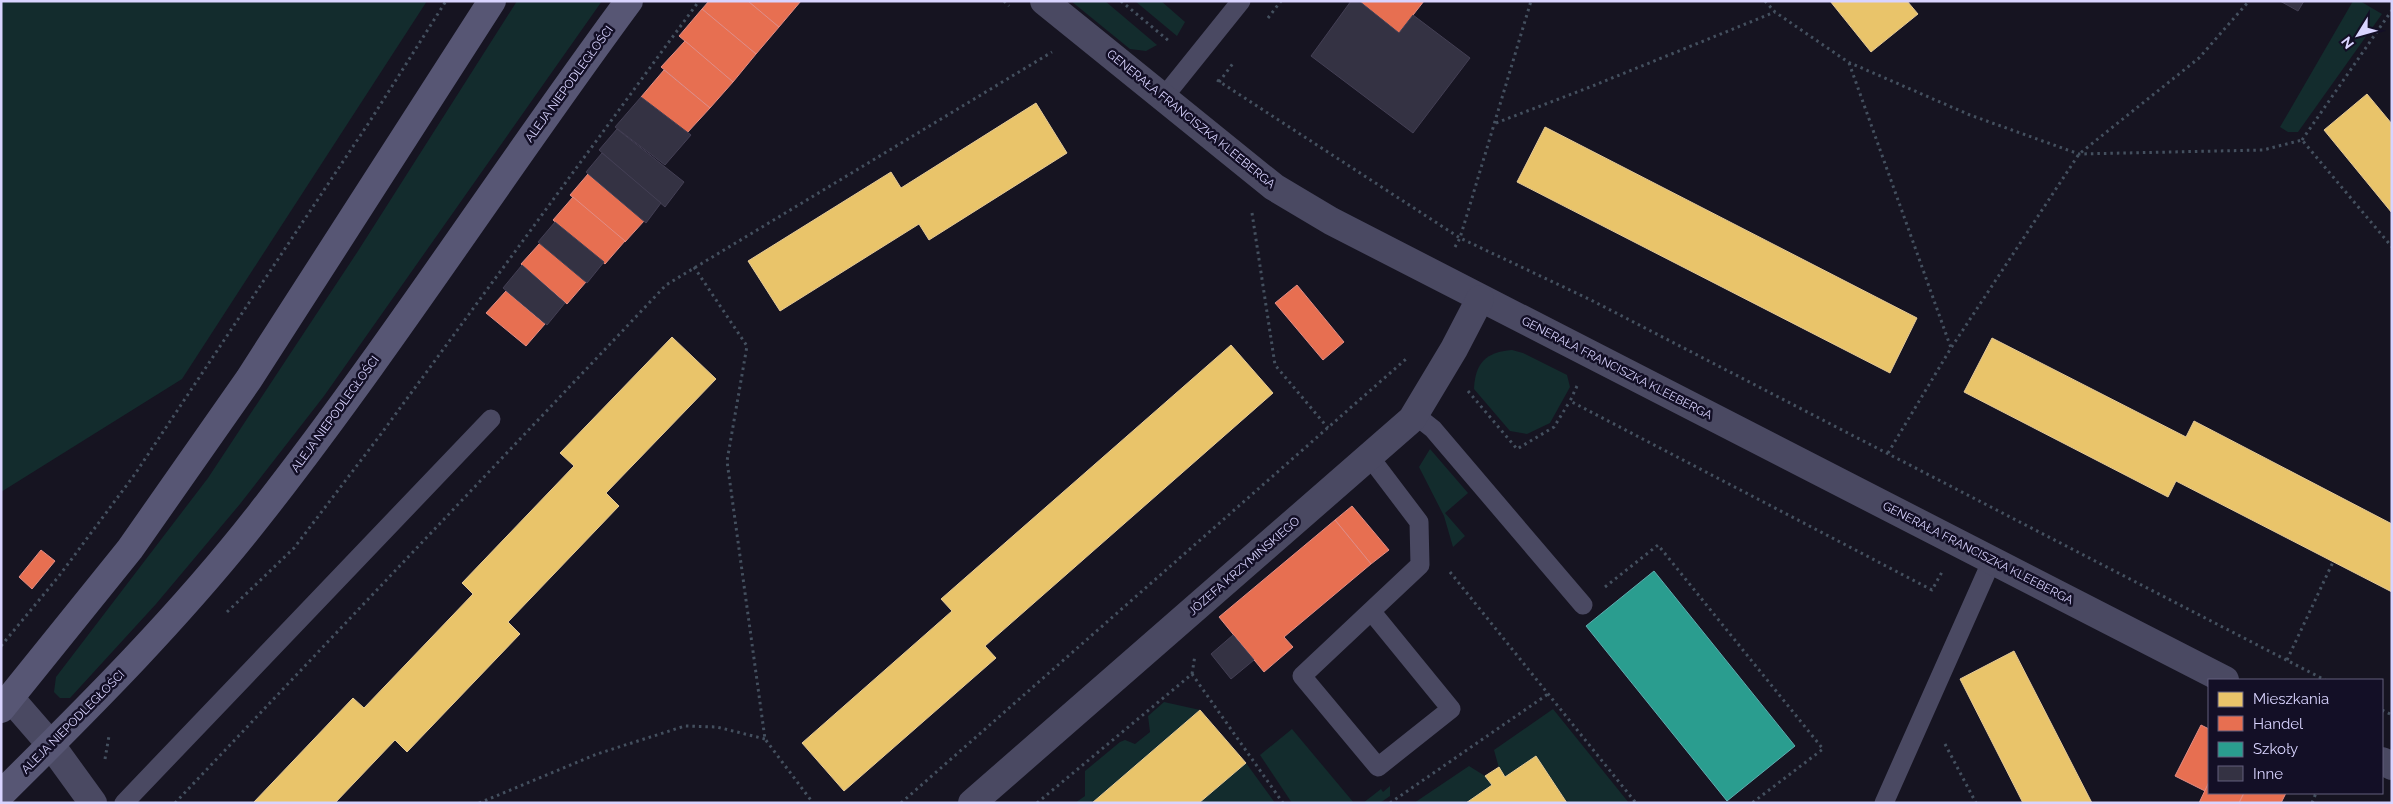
<svg xmlns="http://www.w3.org/2000/svg" width="2393" height="804" font-family="Raleway,sans-serif">
<style>
.green{fill:#132c2d}
.homes{fill:#e9c46a;stroke:#e4c997}
.shops{fill:#e76f51;stroke:#e38d85}
.schools{fill:#2a9d8f;stroke:#5eaeb1}
.building{fill:#343243;stroke:#433f54}
.lines{fill:none;stroke-linecap:round;stroke-linejoin:round}
.path{stroke:#44505f;stroke-width:3;stroke-dasharray:2.5 4;stroke-linecap:butt}
.lane{stroke:#4a4962;stroke-width:19}
.street{stroke:#4a4962;stroke-width:28}
.secondary{stroke:#575674;stroke-width:28}
.labels{text-anchor:middle;dominant-baseline:central;stroke-width:5;stroke-linejoin:round;paint-order:stroke}
.street-label{font-size:12px;fill:#d9d4ff;stroke:#130f26}
</style>
<rect width="100%" height="100%" fill="#161421"/>
<g class="green">
<path d="M1,1H427L182,379L1,492Z"/>
<path d="M517,1H602L324,396L240,504L156,604L70,698H60L54,692L56,677L208,478L358,251Z"/>
<path d="M1071,1H1105L1157,45L1146,51L1130,49Z"/>
<path d="M1135,1H1161L1185,22L1177,36Z"/>
<path d="M2353,1H2360L2382,14L2298,132H2288L2280,127Z"/>
<path d="M1512,350L1523,353L1567,375L1570,387L1550,423L1527,434L1510,431L1474,389C1475,363 1486,352 1512,350Z"/>
<path d="M1430,449L1468,493L1445,513L1465,536L1453,547L1444,516L1419,467Z"/>
<path d="M1164,702L1200,710L1246,763L1275,803H1075L1085,796V771L1120,742L1125,740L1135,744L1150,732L1148,716Z"/>
<path d="M1553,709L1629,803H1414L1469,766L1485,776L1499,768L1494,750Z"/>
<path d="M1292,729L1354,803H1292L1260,755Z"/>
<path d="M1390,786V796L1380,803H1363L1381,789L1383,792Z"/>
</g>
<g class="homes">
<path d="M1830,1H1907L1918,14L1871,52Z"/>
<path d="M2367,94L2392,124V213L2324,130Z"/>
<path d="M1036,103L1067,153L929,240L919,224L780,311L748,261L891,172L901,188Z"/>
<path d="M1545,127L1917,318L1890,373L1517,182Z"/>
<path d="M672,337L716,379L606,493L619,506L508,622L520,634L407,752L395,740L335,803H253L353,698L364,708L473,594L462,583L574,466L560,453Z"/>
<path d="M1992,338L2186,437L2194,421L2392,524V592L2176,481L2168,497L1964,392Z"/>
<path d="M1231,345L1273,393L985,646L996,658L844,791L802,743L952,611L941,599Z"/>
<path d="M2014,651L2092,803H2023L1960,679Z"/>
<path d="M1200,710L1246,763L1199,803H1092Z"/>
<path d="M1536,756L1567,803H1466L1492,785L1485,776L1499,767L1505,777Z"/>
</g>
<g class="shops">
<path d="M709,1H748L779,27L756,54L702,9Z"/>
<path d="M748,1H801L779,27Z"/>
<path d="M1359,1H1424L1399,33Z"/>
<path d="M702,9L756,54L733,82L679,36Z"/>
<path d="M685,41L733,82L710,108L661,67Z"/>
<path d="M664,70L710,108L687,133L641,97Z"/>
<path d="M588,174L644,221L625,242L570,195Z"/>
<path d="M573,197L625,241L605,264L553,220Z"/>
<path d="M540,243L586,282L567,304L521,264Z"/>
<path d="M1297,285L1344,342L1323,360L1275,303Z"/>
<path d="M506,291L545,324L526,346L486,313Z"/>
<path d="M1352,506L1389,550L1371,564L1335,520Z"/>
<path d="M1335,520L1371,564L1284,637L1293,647L1264,672L1219,617Z"/>
<path d="M41,550L55,561L32,589L19,577Z"/>
<path d="M2201,725L2209,729V782L2205,791L2175,776Z"/>
<path d="M2209,782V793H2244L2239,803H2199Z"/>
<path d="M2244,793H2286L2281,803H2239Z"/>
</g>
<path class="schools" d="M1654,571L1795,746L1727,801L1586,626Z"/>
<g class="building">
<path d="M1351,1H1359L1399,33L1413,15L1470,58L1413,133L1311,56Z"/>
<path d="M2280,1H2304L2298,11Z"/>
<path d="M641,97L691,135L665,165L615,127Z"/>
<path d="M617,129L684,182L665,207L599,150Z"/>
<path d="M602,153L661,203L646,223L586,172Z"/>
<path d="M555,222L604,262L587,283L538,242Z"/>
<path d="M522,265L565,303L547,325L503,288Z"/>
<path d="M1233,635L1254,660L1231,679L1211,654Z"/>
</g>
<g class="lines">
<g class="path">
<path d="M1004,1L1009,6"/>
<path d="M1121,1L1169,41"/>
<path d="M1765,1L1775,12L1848,62L1970,115L2079,154L2263,150L2302,140L2392,247"/>
<path d="M1268,18L1281,1"/>
<path d="M1849,63L1951,348"/>
<path d="M1217,80L1460,238L1591,300L2325,680"/>
<path d="M1219,82L1234,62"/>
<path d="M1496,123L1590,87L1775,12"/>
<path d="M2302,140L2392,10"/>
<path d="M1252,213L1275,365L1328,428"/>
<path d="M1455,247L1460,238L1531,1"/>
<path d="M694,267L747,346L727,461L765,739L813,803"/>
<path d="M1577,386L1570,401L1932,590L1942,572"/>
<path d="M1468,391L1517,449L1554,427L1570,401"/>
<path d="M1888,453L1951,348L2079,154L2199,58L2249,1"/>
<path d="M1450,572L1636,803"/>
<path d="M1605,587L1658,545L1823,749L1752,803"/>
<path d="M227,612L294,548L381,434L699,1"/>
<path d="M1,646L59,576L135,474L370,121L446,1"/>
<path d="M2287,660L2333,562"/>
<path d="M1192,674L1195,655"/>
<path d="M2382,710L2392,715"/>
<path d="M1945,744L1976,803"/>
<path d="M105,759L109,736"/>
<path d="M175,803L666,285L1052,52"/>
<path d="M479,803L597,754L685,726L717,727L765,739"/>
<path d="M901,803L1406,359"/>
<path d="M1037,803L1192,674L1283,803"/>
<path d="M1390,803L1548,694"/>
<path d="M2312,803L2316,793"/>
</g>
<g class="lane">
<path d="M1163,98L1241,1"/>
<path d="M1414,414L1433,429L1583,605"/>
<path d="M1369,456L1419,522L1420,565L1302,676L1378,767L1451,709L1371,611"/>
<path d="M124,803L491,419"/>
<path d="M1884,803L1992,560"/>
</g>
<g class="street">
<path d="M1044,1L1274,187L1331,221L2225,680"/>
<path d="M11,699L51,745L93,803"/>
<path d="M2382,761L2392,766"/>
<path d="M972,803L1412,419L1454,349L1480,299"/>
</g>
<g class="secondary">
<path d="M1,709L130,549L249,379L492,1"/>
<path d="M1,794C91,705 182,614 260,514C390,348 504,170 629,1"/>
</g>
</g>
<g class="labels">
<g class="street-label">
<text transform="translate(569 84) rotate(-54)">ALEJA NIEPODLEGŁOŚCI</text>
<text transform="translate(1191 119) rotate(39)">GENERAŁA FRANCISZKA KLEEBERGA</text>
<text transform="translate(1617 368) rotate(27)">GENERAŁA FRANCISZKA KLEEBERGA</text>
<text transform="translate(335 414) rotate(-54)">ALEJA NIEPODLEGŁOŚCI</text>
<text transform="translate(1978 553) rotate(27)">GENERAŁA FRANCISZKA KLEEBERGA</text>
<text transform="translate(1244 566) rotate(-41)">JÓZEFA KRZYMIŃSKIEGO</text>
<text transform="translate(73 722) rotate(-45)">ALEJA NIEPODLEGŁOŚCI</text>
</g>
</g>
<rect width="2393" height="804" fill="none" stroke="#d9d4ff" stroke-width="5"/>
<rect x="2208" y="679" width="175" height="115" fill="#130f26" stroke="#625e7d"/>
<rect x="2218" y="692" width="25" height="15" fill="#e9c46a" stroke="#625e7d"/>
<text x="2253" y="704" font-size="15" fill="#d9d4ff">Mieszkania</text>
<rect x="2218" y="716" width="25" height="15" fill="#e76f51" stroke="#625e7d"/>
<text x="2253" y="729" font-size="15" fill="#d9d4ff">Handel</text>
<rect x="2218" y="742" width="25" height="15" fill="#2a9d8f" stroke="#625e7d"/>
<text x="2253" y="754" font-size="15" fill="#d9d4ff">Szkoły</text>
<rect x="2218" y="766" width="25" height="15" fill="#343243" stroke="#625e7d"/>
<text x="2253" y="779" font-size="15" fill="#d9d4ff">Inne</text>
<g transform="translate(2358 35) rotate(233)" stroke="#130f26" stroke-width="4" paint-order="stroke">
<path d="M0-4L9 19L0 12L-9 19Z" fill="#d9d4ff"/>
<text y="-8" font-size="14" font-weight="bold" text-anchor="middle" fill="#d9d4ff">N</text>
</g>
</svg>
